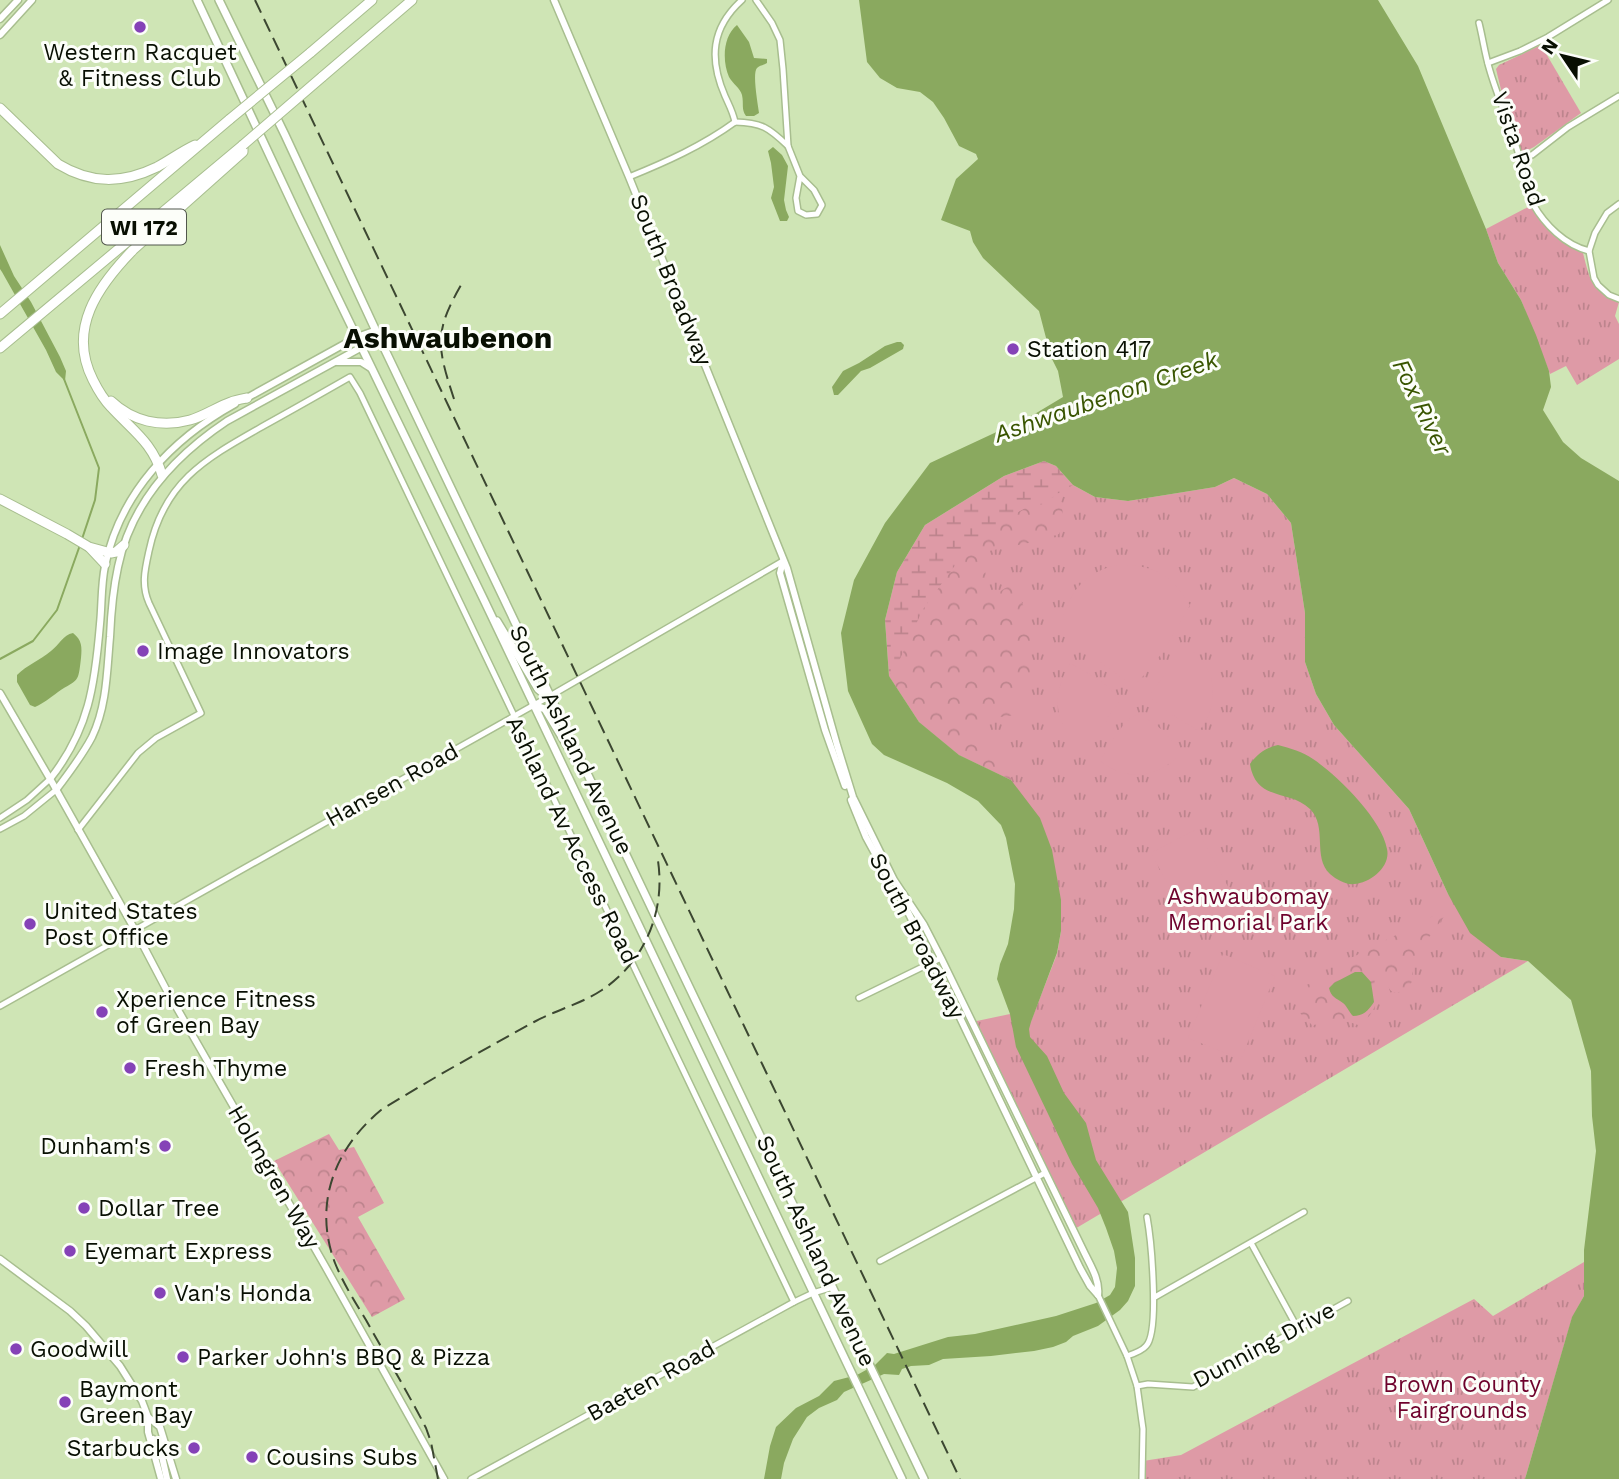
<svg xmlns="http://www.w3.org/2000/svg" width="1619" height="1479" font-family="'Work Sans',sans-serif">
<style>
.grass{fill:url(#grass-tufts)}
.forest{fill:url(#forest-crowns)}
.wetland{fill:url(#wetland-marsh)}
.pitch{fill:#de9aa6}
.water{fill:#8aa95f}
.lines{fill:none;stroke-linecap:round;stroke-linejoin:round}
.stream{stroke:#8aa95f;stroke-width:2}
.minor-casing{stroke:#a8be8f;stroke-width:8}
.tertiary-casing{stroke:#a8be8f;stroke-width:9}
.secondary-casing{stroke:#a8be8f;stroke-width:10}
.motorway-casing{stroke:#a8be8f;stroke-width:11}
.minor{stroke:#fff;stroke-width:5}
.tertiary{stroke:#fff;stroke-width:6}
.secondary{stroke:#fff;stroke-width:7}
.motorway{stroke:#fff;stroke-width:9}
.rail{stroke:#3c4731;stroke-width:2;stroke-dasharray:14 7;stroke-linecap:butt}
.motorway-bridge-casing{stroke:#a8be8f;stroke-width:11;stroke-linecap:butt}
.motorway-bridge{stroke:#fff;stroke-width:9}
.poi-dot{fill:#8542b7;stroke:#fcfef9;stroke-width:2.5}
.labels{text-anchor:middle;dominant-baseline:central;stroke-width:6;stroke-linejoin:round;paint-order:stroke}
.shield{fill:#fcfef9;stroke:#51574c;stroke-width:2}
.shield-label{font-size:21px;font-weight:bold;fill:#080f02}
.poi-label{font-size:23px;fill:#080f02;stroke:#fcfef9;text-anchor:start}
.street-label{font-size:23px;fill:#080f02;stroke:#fcfef9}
.park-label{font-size:23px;fill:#6e022c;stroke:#fcfef9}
.water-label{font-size:24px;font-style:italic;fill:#395500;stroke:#fcfef9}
.district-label{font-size:30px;font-weight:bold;fill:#080f02;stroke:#fcfef9}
</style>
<defs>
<pattern id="grass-tufts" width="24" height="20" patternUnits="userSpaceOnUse" patternTransform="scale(1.75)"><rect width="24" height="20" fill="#de9aa6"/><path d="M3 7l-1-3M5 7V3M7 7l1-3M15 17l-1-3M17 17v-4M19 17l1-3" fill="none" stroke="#bd848d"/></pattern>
<pattern id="forest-crowns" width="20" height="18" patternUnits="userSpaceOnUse" patternTransform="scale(1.75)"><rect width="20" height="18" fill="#de9aa6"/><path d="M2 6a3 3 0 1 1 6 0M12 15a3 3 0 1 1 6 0" fill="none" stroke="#bd848d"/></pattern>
<pattern id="wetland-marsh" width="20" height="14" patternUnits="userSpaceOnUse" patternTransform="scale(1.75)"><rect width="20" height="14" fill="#de9aa6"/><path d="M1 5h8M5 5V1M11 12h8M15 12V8" fill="none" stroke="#bd848d"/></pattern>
</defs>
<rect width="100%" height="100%" fill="#cfe5b5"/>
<g class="grass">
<path d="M1541,45L1581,113L1534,147L1524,152L1521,150L1504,102L1496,69L1499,65Z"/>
<path d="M1530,206C1544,225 1560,245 1583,253C1590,280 1591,291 1619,302L1615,316L1619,324V359L1577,385L1566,366L1550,374L1521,300L1498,263L1486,229Z"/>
<path d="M1044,461L1073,485L1095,497L1128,501L1215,487L1234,478L1267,494L1291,523L1305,613V662L1316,694L1334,725L1409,809L1448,894L1501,957L1528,961L1073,1230L972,1022L1010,1014L1031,1021L1057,954L1061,931L1011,780L959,755L919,722L889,676L897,572Z"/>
<path d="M1584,1262V1296L1572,1318L1525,1479H1142L1143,1461L1181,1455L1474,1299L1493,1316Z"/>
</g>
<g class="forest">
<path d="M1060,492L1064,523L1059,534L1038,541L989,551L983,559C988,572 983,585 989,597C1000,595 1001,588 1011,586L1017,593L1040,638L1036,648L1027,654L1019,651L1022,660L1026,659L1032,664L1036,671L1033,685L1008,699L1010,704H1020L1029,706L1024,714L992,718L980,731V741L1010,765L1011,780L959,755L920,723L889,676L923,609L967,549L1005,519L1027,507L1044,504Z"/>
<path d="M1449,910L1413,959C1410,976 1419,987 1396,993L1391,991L1382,979L1375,980C1373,987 1375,990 1376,997C1377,1008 1368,1020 1358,1025L1338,1018L1323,1024L1312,1025L1299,1012L1296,1003L1297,996L1306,985L1333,976L1335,969L1351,958L1439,913Z"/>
<path d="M329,1134L339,1150L354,1147L384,1203L358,1217L405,1299L372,1317L274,1161Z"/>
</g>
<path class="wetland" d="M1044,461L1056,466L1073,485L1055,495L1044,504L1027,507L1005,519L987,532L967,549L923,609L899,661L889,676L885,620L897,572L925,525L1004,476Z"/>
<g class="pitch">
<path d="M1118,565C1139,564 1162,569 1176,586C1182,592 1185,599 1190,605L1163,652L1139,681L1128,682L1098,660L1060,620C1065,613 1067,606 1071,598C1079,581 1099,568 1118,565Z"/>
<path d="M1190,650C1219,668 1219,707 1199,731L1171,714L1152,699L1151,693L1166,673Z"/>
<path d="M1070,663C1084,671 1116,687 1119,703L1106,719L1107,721L1081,745C1051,721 1053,693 1070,663Z"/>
<path d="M1140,714L1161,729L1183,752C1157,778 1130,783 1100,761C1109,747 1124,716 1140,714Z"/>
<path d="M1197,829L1240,909L1194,933L1151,853Z"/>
<path d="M1223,954L1275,976L1241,1059L1188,1038Z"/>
</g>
<g class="water">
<path d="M859,0H1378L1418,66L1486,229L1498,263L1521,300L1536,335L1549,371L1551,387L1543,410L1563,442L1581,458L1619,481V1479H1525L1572,1317L1584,1296V1250L1596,1151L1592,1116L1591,1071L1571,1000L1528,961L1501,957L1470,933L1448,894L1409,809L1334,725L1316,694L1305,662V613L1291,523L1267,494L1234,478L1215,487L1128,501L1095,497L1073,485L1056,466L1044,461L1004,476L925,525L897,572L885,620L889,676L919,722L959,755L1011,780L1040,818L1052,850L1061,900V931L1057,953L1031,1022L1029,1029L1030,1037L1047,1056L1064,1093L1086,1123L1096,1160L1128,1212L1135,1258V1286L1128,1301L1120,1310L1098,1326L1073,1336L1066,1342L1053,1347L1034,1351L991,1356L943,1359L929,1365L911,1366L902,1369L899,1375L884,1374L844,1392L837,1400L819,1408L807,1417L793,1439L784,1463L781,1479H764L770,1446L776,1427L796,1408L819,1396L834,1381L857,1375L875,1365L887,1353L894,1354L948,1337L975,1334L1056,1316L1096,1303L1110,1295L1115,1287L1117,1268L1114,1251L1106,1228L1098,1208L1072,1164L1016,1047L1010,1014L997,979L1000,964L1008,944L1014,909L1015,884L1006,838L1001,825L978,801L947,783L884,755L872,744L848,691L841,633L854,580L885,523L930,463L1033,415L1063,397L1058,371L1051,357L1039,311L983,258L973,242L970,231L941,220L956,179L978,159L976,154L959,146L944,118L933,102L920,92L897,88L880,78L867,62Z"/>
<path d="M737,25L749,42L754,58L767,59V63C764,65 760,65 757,68C752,73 758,105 759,113L754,116H746C741,109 744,104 742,95C740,88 733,84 729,77C722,61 723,36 737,25Z"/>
<path d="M773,147L782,155L788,166L784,200L786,210L789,217L787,221H780L771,198L774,187L771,163L768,151Z"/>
<path d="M0,245L14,276L31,302L60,357L66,371L65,381L56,372L46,350L2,272L0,269Z"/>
<path d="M897,342H901L904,345L903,349L870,368L861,371L838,395H834L832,387L843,371L859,363L885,346Z"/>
<path d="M73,633C82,640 82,647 81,658C78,684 79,678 58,692C50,698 44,703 35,707L30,705L17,682V675C27,665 40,660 51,651C59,645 63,635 73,633Z"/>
<path d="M1278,745C1290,748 1303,752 1313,759C1337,775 1382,819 1387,849C1391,866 1371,883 1354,884C1346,885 1337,880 1330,874C1312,857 1328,827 1310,809C1289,789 1256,802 1250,764C1258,753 1265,748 1278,745Z"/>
<path d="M1355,972H1362L1371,982L1374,1002C1368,1011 1363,1016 1353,1016C1349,1012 1347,1006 1343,1003C1336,998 1331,997 1329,988L1334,983Z"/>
</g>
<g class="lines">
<g class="stream">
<path d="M64,379L99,468L95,500L82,539"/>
<path d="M0,659L33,641L57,610L80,545"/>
</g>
<g class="minor-casing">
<g id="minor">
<path d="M1479,23C1483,39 1485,55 1490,71C1498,98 1510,125 1518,152C1523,169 1524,188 1533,204C1545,225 1565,245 1589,251"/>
<path d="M1488,63L1520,51L1548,37L1608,0"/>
<path d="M735,122C762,123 768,127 788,146L783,69L780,40L772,23L756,0"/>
<path d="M735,122C733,112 729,105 725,96C709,59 711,28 742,0"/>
<path d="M788,146L800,176L814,190L822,205L817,214L806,215L798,211L796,198L800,176"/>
<path d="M1520,160L1532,155L1568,127L1619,96"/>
<path d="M629,177C666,162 702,146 735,122"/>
<path d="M1619,204L1607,213L1595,233L1589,251L1594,278L1598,285L1609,295L1619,299"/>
<path d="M0,818L27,800L50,779"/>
<path d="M0,829L24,816L56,790"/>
<path d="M78,830L138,753L156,738L201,713L149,603C141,585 145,569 149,551C164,480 207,458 265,425C294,409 322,393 350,377L360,393L794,1302"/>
<path d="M859,998L941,958"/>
<path d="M0,1006L550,696L783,561"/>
<path d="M1251,1243L1298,1329"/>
<path d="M880,1261L1045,1173"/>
<path d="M1098,1295L1127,1356"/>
<path d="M1155,1297L1304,1212"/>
<path d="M1137,1386L1148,1384L1193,1387L1348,1301"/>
<path d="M471,1479L794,1302L813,1293L833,1287"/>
<path d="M1142,1479L1143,1429L1137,1386L1127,1356C1133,1354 1142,1351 1146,1346C1160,1332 1151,1239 1147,1217"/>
</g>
</g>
<g class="tertiary-casing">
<g id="tertiary">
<path d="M554,0L629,177L787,568L837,745L853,797L894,880L924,925L941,958L1085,1254C1091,1266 1100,1281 1098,1295"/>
<path d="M0,19L18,0"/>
<path d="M0,35L32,0"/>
<path d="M337,362H361L372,369"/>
<path d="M245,399L357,337L374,331"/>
<path d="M783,561L780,573L825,730L845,786"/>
<path d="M0,693L53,784L135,930L166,989L325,1266L444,1479"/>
<path d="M50,779C89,730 95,684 100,624C102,605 101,585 105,566C120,493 172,439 235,404"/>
<path d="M56,790C69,773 82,756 92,737C107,706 107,670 110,637C111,614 113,590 118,567C131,503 173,457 227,421L362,347L376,331"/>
<path d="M851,800L866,837L890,881"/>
<path d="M896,890C917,926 932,965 952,1001L1080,1268L1090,1286L1098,1295"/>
<path d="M0,1259L70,1311L86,1326L120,1366L142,1401L148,1417V1432L161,1479"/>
<path d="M148,1417L160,1427L176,1479"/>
<path d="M153,1439L161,1452L167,1479"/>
</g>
</g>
<g class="secondary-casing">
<g id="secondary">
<path d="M197,0L298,216L484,600L902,1479"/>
<path d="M219,0L285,135L376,331L924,1479"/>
<path d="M497,621L538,689L544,694L550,696"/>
<path d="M533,705L545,709L583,772"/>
</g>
</g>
<g class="motorway-casing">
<g id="motorway">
<path d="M310,53L372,0"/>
<path d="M322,77L412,0"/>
<path d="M0,108L58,164C91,184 122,184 157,167C170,160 182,151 195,145"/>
<path d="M0,314L230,119"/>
<path d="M0,348L243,145"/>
<path d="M111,401C132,421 161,428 190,420C204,416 217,407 231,402C236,400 242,399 247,398"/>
<path d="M162,475C153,443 133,431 111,407C103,399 98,390 93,380C67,329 98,286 133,250L243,152V145"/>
<path d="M0,499L67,534L89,547L111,553L116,552L124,545"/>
<path d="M90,548L105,564"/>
</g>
</g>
<use href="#minor" class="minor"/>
<use href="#tertiary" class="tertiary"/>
<use href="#secondary" class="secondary"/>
<use href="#motorway" class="motorway"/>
<g class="rail">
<path d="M255,0L960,1479"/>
<path d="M454,399C436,344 434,331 464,280"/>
<path d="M438,1479L431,1442L426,1428C407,1391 386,1356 366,1320C355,1302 343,1283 335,1263C313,1205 334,1149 381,1110C431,1079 483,1050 534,1022C556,1010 581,1004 602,990C647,960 667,907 657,855"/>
</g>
<g class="motorway-bridge-casing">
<g id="motorway-bridge">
<path d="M230,119L310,53"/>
<path d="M243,145L322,77"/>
</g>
</g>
<use href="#motorway-bridge" class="motorway-bridge"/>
</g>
<g class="poi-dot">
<circle cx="140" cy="27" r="7"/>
<circle cx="1013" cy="349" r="7"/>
<circle cx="143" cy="651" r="7"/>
<circle cx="30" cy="924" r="7"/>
<circle cx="102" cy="1012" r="7"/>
<circle cx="130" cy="1068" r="7"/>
<circle cx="165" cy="1146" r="7"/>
<circle cx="84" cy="1208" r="7"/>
<circle cx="70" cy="1251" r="7"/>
<circle cx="160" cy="1293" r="7"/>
<circle cx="16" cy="1349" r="7"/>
<circle cx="183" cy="1357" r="7"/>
<circle cx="65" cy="1402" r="7"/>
<circle cx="194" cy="1448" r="7"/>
<circle cx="252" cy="1457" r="7"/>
</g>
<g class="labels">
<rect class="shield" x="102" y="209.5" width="84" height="35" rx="5"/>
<g class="shield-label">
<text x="144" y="227">WI 172</text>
</g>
<g class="poi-label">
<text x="140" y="52" text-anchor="middle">Western Racquet<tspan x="140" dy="26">&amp; Fitness Club</tspan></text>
<text x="1027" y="349">Station 417</text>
<text x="157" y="651">Image Innovators</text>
<text x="44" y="911">United States<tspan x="44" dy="26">Post Office</tspan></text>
<text x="116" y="999">Xperience Fitness<tspan x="116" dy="26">of Green Bay</tspan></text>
<text x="144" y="1068">Fresh Thyme</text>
<text x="151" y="1146" text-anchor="end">Dunham's</text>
<text x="98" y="1208">Dollar Tree</text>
<text x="84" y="1251">Eyemart Express</text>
<text x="174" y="1293">Van's Honda</text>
<text x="30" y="1349">Goodwill</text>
<text x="197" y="1357">Parker John's BBQ &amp; Pizza</text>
<text x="79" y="1389">Baymont<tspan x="79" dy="26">Green Bay</tspan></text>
<text x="180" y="1448" text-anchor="end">Starbucks</text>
<text x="266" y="1457">Cousins Subs</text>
</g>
<g class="street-label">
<text transform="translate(1518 149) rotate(71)">Vista Road</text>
<text transform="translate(671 280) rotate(68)">South Broadway</text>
<text transform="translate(571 740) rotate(64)">South Ashland Avenue</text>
<text transform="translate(392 785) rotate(-29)">Hansen Road</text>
<text transform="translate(572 840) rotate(64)">Ashland Av Access Road</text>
<text transform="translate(917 936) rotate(63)">South Broadway</text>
<text transform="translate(274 1177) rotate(60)">Holmgren Way</text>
<text transform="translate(816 1251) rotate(65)">South Ashland Avenue</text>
<text transform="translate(1264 1345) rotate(-28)">Dunning Drive</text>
<text transform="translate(651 1381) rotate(-29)">Baeten Road</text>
</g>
<g class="park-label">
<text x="1248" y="896">Ashwaubomay<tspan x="1248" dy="26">Memorial Park</tspan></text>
<text x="1462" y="1384">Brown County<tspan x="1462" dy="26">Fairgrounds</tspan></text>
</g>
<g class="water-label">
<text transform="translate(1106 397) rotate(-19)">Ashwaubenon Creek</text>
<text transform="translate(1422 407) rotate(64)">Fox River</text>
</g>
<g class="district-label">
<text x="448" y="337">Ashwaubenon</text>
</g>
</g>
<g transform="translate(1563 56) rotate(305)" stroke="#fcfef9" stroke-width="5" paint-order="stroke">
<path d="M0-5L12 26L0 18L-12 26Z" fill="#080f02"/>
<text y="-10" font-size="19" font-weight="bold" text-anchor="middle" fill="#080f02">N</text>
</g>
</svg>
